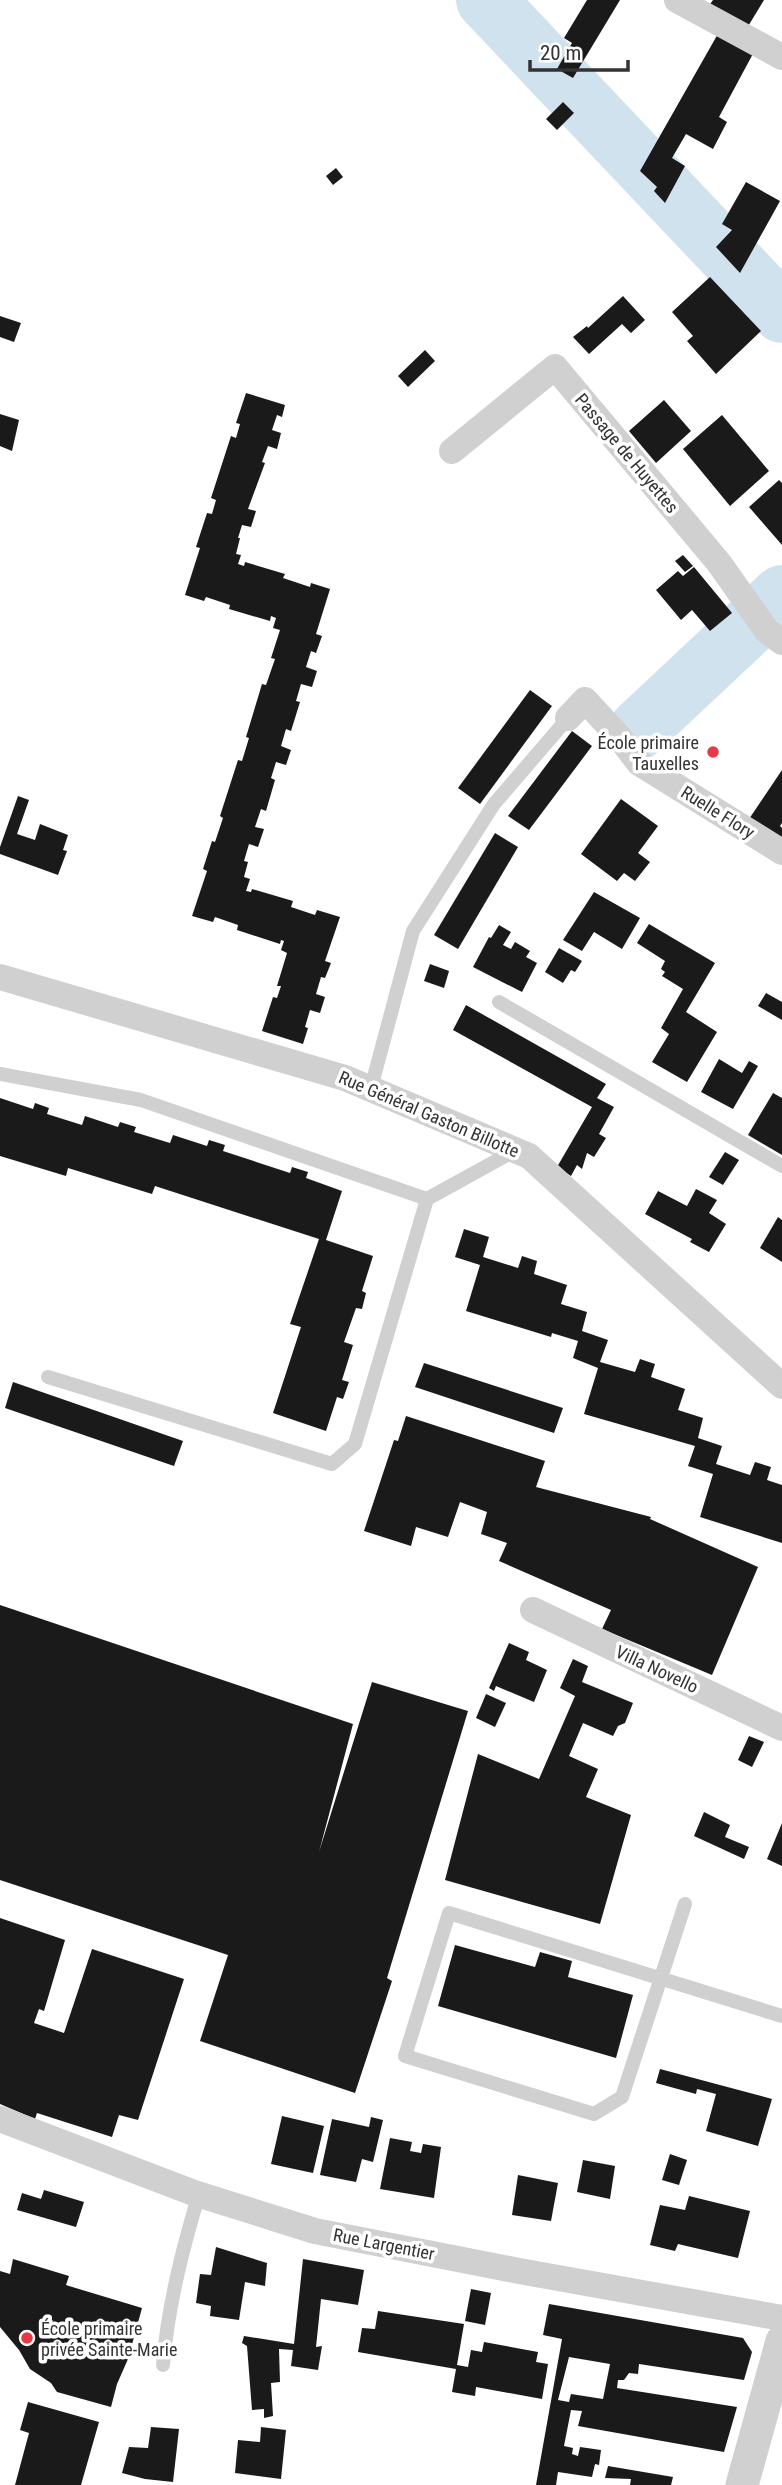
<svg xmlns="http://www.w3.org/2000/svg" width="782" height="2485" font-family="'Roboto Condensed',sans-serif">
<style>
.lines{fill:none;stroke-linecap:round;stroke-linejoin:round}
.river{stroke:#cfe2ee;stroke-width:60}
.building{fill:#1a1a1a;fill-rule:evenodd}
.service{stroke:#d0d0d0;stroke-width:14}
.minor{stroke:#d0d0d0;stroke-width:26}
.tertiary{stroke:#d0d0d0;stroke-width:33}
.poi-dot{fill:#e63946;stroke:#fff;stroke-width:2.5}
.labels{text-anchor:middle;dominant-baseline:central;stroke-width:7;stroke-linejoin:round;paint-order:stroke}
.street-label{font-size:18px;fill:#333;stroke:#fff}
.poi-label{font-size:18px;fill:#333;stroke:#fff;text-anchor:end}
</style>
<rect width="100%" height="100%" fill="#fff"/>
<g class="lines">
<g class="river">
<path d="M486,0L782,313"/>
<path d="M639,729L782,595"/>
</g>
</g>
<g class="building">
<path d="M587,0H620L573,78L557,69L572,43L564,38Z"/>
<path d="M713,0H764L747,28L708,7Z"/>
<path d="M719,32L755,50L719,117L727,122L713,149L686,134L672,158L685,166L665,203L654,191L657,187L640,171Z"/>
<path d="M563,102L574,113L557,130L546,119Z"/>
<path d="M336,168L343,177L333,185L326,176Z"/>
<path d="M746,182L780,201L740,273L716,247L732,230L722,224Z"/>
<path d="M710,277L761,331L716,374L687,341L693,336L672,312Z"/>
<path d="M623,296L645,320L631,333L622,324L589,354L573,337L587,326L588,328Z"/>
<path d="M0,316L21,323L14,342L0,337Z"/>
<path d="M425,350L435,361L408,387L398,376Z"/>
<path d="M246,393L285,405L282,417L277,415L272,430L281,433L277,449L268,446L262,462L265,463L248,509L256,511L251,527L242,525L238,538H240L236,554L241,555L238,564L244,566L245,562L285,574L283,578L310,587L311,583L330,589L316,634L322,636L316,653L311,651L306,667L317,671L312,687L301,684L296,701L300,702L291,731L286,729L281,746L291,750L286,765L276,762L271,778L275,780L266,811L261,809L255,827L264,829L258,847L249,844L244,861L248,862L244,877L250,879L246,891L251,892L252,889L293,901L291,907L315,915L317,910L340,917L325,961L331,963L325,978L321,977L316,994L325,997L320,1013L310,1010L305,1027L308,1028L303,1044L262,1031L273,997L277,998L281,986H277L287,953L281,950L284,941L281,940L280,944L237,930L238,925L215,917L213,922L192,916L207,871L203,869L212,841L215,842L223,818L220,816L238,760L242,761L249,738L246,737L262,684L266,685L275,659L271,658L280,630L273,628L276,618L271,616L270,621L229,609L230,605L206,597L204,601L185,595L200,548L196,547L207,513L212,514L216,500L211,498L231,436L236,438L240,424L236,423Z"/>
<path d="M664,400L691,431L656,463L629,431Z"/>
<path d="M0,414L19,420L12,451L0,446Z"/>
<path d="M722,415L769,471L730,506L683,449Z"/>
<path d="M779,480L782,483V545L749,507Z"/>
<path d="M683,555L693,566L685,572L675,561Z"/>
<path d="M694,567L732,613L710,631L692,610L681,620L656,590L678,571L683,576Z"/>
<path d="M530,690L552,706L480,804L458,788Z"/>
<path d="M572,731L592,746L529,830L508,816Z"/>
<path d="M782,770V823L780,826L782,828V844L747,822Z"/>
<path d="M18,796L29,800L17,834L35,840L40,824L68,835L63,850L67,851L58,875L0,854V847Z"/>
<path d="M621,799L658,826L638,853L650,862L635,881L624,873L617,881L581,854Z"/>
<path d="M495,833L518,847L458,949L434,935Z"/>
<path d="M594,892L640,918L622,949L594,932L582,951L563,940Z"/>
<path d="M649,924L715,963L686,1012L717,1032L687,1082L652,1062L669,1034L661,1028L683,989L662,976L665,972L661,969L665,961L637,943Z"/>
<path d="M499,925L511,932L503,945L511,949L515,942L530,951L526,957L537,963L522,992L473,967L489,937L491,938Z"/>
<path d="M559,948L582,961L575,972L571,970L563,983L545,972Z"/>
<path d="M430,964L449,971L444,988L424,981Z"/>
<path d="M766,993L782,1002V1020L758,1006Z"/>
<path d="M466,1005L606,1084L597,1098L614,1107L599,1134L606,1138L594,1157L587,1153L582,1169L577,1165L571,1176L557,1167L592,1107L453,1030Z"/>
<path d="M719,1059L742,1073L749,1061L758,1066L733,1109L701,1092Z"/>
<path d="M773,1093L782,1098V1155L748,1135Z"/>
<path d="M0,1098L33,1109L35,1103L49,1108L47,1114L82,1125L85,1116L118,1127L120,1122L136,1127L134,1132L170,1143L173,1135L207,1146L209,1140L225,1145L223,1151L290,1173L292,1167L308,1172L306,1178L342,1191L326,1240L373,1256L362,1291L366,1293L362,1309L356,1308L344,1342L353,1345L342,1380L349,1382L343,1399L337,1397L326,1431L273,1413L301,1327L290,1324L319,1239L155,1186L152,1194L68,1168L66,1176L0,1156Z"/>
<path d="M725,1152L739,1160L723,1185L709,1177Z"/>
<path d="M696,1189L717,1200L709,1213L726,1224L709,1252L690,1242L692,1239L645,1214L658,1191L687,1206Z"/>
<path d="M778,1217L782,1220V1262L760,1248Z"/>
<path d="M464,1229L489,1237L483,1257L518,1268L522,1256L537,1261L534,1274L567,1285L561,1304L587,1312L582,1331L608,1340L600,1362L635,1372L640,1359L655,1364L651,1377L685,1389L678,1410L703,1418L698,1438L722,1446L716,1464L750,1475L755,1462L771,1467L767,1480L782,1485V1543L700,1517L713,1474L688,1466L695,1446L584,1414L598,1368L573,1358L578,1341L552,1333L551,1337L466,1311L480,1265L455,1257Z"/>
<path d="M424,1363L563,1408L554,1433L415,1387Z"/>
<path d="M13,1382L183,1441L174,1466L5,1408Z"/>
<path d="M406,1416L545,1461L536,1487L651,1517L650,1519L758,1567L712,1675L602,1629L611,1610L499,1561L507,1543L481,1534L487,1512L460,1502L448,1537L416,1527L411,1546L364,1531L394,1440L398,1441Z"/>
<path d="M0,1605L353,1724L319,1852L372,1682L468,1711L387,1978L392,1981L355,2093L200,2041L228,1955L0,1880Z"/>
<path d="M509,1643L529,1652L526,1660L547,1670L534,1702L496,1686L494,1691L489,1688Z"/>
<path d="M573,1659L588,1666L582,1682L633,1703L625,1723L618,1726L613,1736L583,1723L569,1756L598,1769L586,1797L631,1815L600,1924L445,1880L478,1754L539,1779L575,1696L560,1688Z"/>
<path d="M486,1694L506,1703L495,1727L476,1718Z"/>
<path d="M749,1736L764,1742L752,1767L738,1760Z"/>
<path d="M704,1812L730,1825L725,1837L749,1847L744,1859L694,1836Z"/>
<path d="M782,1823V1866L767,1859Z"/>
<path d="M0,1918L65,1940L44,2011L39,2009L34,2023L64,2033L92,1949L184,1979L138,2120L119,2115L112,2137L37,2113L35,2119L0,2104Z"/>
<path d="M455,1945L535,1967L540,1952L572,1961L568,1977L633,1995L616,2058L438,2006Z"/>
<path d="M660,2069L772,2099L758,2146L706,2131L716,2094L697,2089L696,2094L656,2083Z"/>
<path d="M282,2116L324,2126L313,2173L271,2164Z"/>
<path d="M371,2117L383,2120L373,2162L362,2159L356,2182L320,2175L332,2119L369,2127Z"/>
<path d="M390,2138L412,2142L410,2151L421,2153L423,2144L441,2147L434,2198L380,2189Z"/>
<path d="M670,2154L687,2160L679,2185L662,2180Z"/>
<path d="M583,2160L615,2166L610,2199L577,2192Z"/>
<path d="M518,2175L558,2183L551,2221L512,2215Z"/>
<path d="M44,2190L84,2202L76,2227L17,2210L22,2193L41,2199Z"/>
<path d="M689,2196L750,2211L738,2258L678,2244L675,2251L650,2245L660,2205L685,2210Z"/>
<path d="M216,2247L267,2263L265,2286L245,2282L239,2320L210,2316L211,2306L196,2303L200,2274L211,2275Z"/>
<path d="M13,2259L69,2276L66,2285L69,2286L142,2308L128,2359L117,2384L111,2407L57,2392L51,2383L30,2369L19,2350L0,2327V2271L10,2274Z"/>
<path d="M303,2259L364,2270L358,2305L321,2299L316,2347L322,2346L318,2370L291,2366L293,2350L279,2349L280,2382L271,2383L273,2416L264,2418V2409L252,2410L247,2346L242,2343L244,2336L294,2344Z"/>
<path d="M471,2289L491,2293L485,2325L465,2321Z"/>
<path d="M549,2304L743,2338L752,2352L744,2380L639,2364L638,2374L629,2373L624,2380H618L617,2388L737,2407L724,2452L578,2426L582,2411L571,2410L564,2446L573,2448L572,2454L578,2456L580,2447L601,2450L599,2465L595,2464L592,2477L558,2472L556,2485H536L562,2339L543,2335ZM569,2357L610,2364L603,2399L571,2394L569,2402L558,2400Z"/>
<path d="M378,2311L464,2324L457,2365L468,2367L471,2350L482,2352L484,2342L538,2352L536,2362L548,2364L542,2399L476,2387L475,2396L452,2392L456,2369L358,2352L362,2328L375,2329Z"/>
<path d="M28,2402L99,2422L81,2485H15L29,2433L20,2430Z"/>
<path d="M151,2427L179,2429L173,2482L145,2479L122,2473L129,2447L148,2448Z"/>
<path d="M261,2427L286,2430L281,2479L235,2473L238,2440L260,2442Z"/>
<path d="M608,2466L673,2477L671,2485H630L631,2479L605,2478Z"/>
</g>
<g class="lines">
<g class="service">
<path d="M499,1002L782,1166"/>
<path d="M0,1074L141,1100L427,1199"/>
<path d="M371,1088L413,931L494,804L568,718"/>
<path d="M48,1377L332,1464L355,1444L427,1199L516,1150"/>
<path d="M685,1904L622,2097L594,2114L405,2056L449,1913L782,2016"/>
<path d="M163,2365C168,2306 182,2251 199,2194"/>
</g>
<g class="minor">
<path d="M677,0L782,57"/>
<path d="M452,451L555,367L719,563L767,631L782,642"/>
<path d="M568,718L585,700L620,738L639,763L782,852"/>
<path d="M0,977L345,1078L529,1156L782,1386"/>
<path d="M533,1610L782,1728"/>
<path d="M0,2119L194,2193L315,2231L519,2271L782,2318"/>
</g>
<path class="tertiary" d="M742,2485L782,2341"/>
</g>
<g class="poi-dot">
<circle cx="713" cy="752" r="7"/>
<circle cx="27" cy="2338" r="7"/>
</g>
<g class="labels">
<g class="street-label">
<text transform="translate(627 453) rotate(50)">Passage de Huyettes</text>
<text transform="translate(718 812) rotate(32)">Ruelle Flory</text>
<text transform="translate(429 1114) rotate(23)">Rue Général Gaston Billotte</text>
<text transform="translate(657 1669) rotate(25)">Villa Novello</text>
<text transform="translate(384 2244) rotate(11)">Rue Largentier</text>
</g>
<g class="poi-label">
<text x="699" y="742">École primaire<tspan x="699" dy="21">Tauxelles</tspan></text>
<text x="41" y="2328" text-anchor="start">École primaire<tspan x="41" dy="21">privée Sainte-Marie</tspan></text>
</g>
</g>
<path d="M530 60v10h98v-10" fill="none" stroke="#333333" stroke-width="3.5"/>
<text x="540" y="60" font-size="21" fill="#333333" stroke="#ffffff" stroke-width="5" paint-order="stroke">20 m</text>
</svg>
